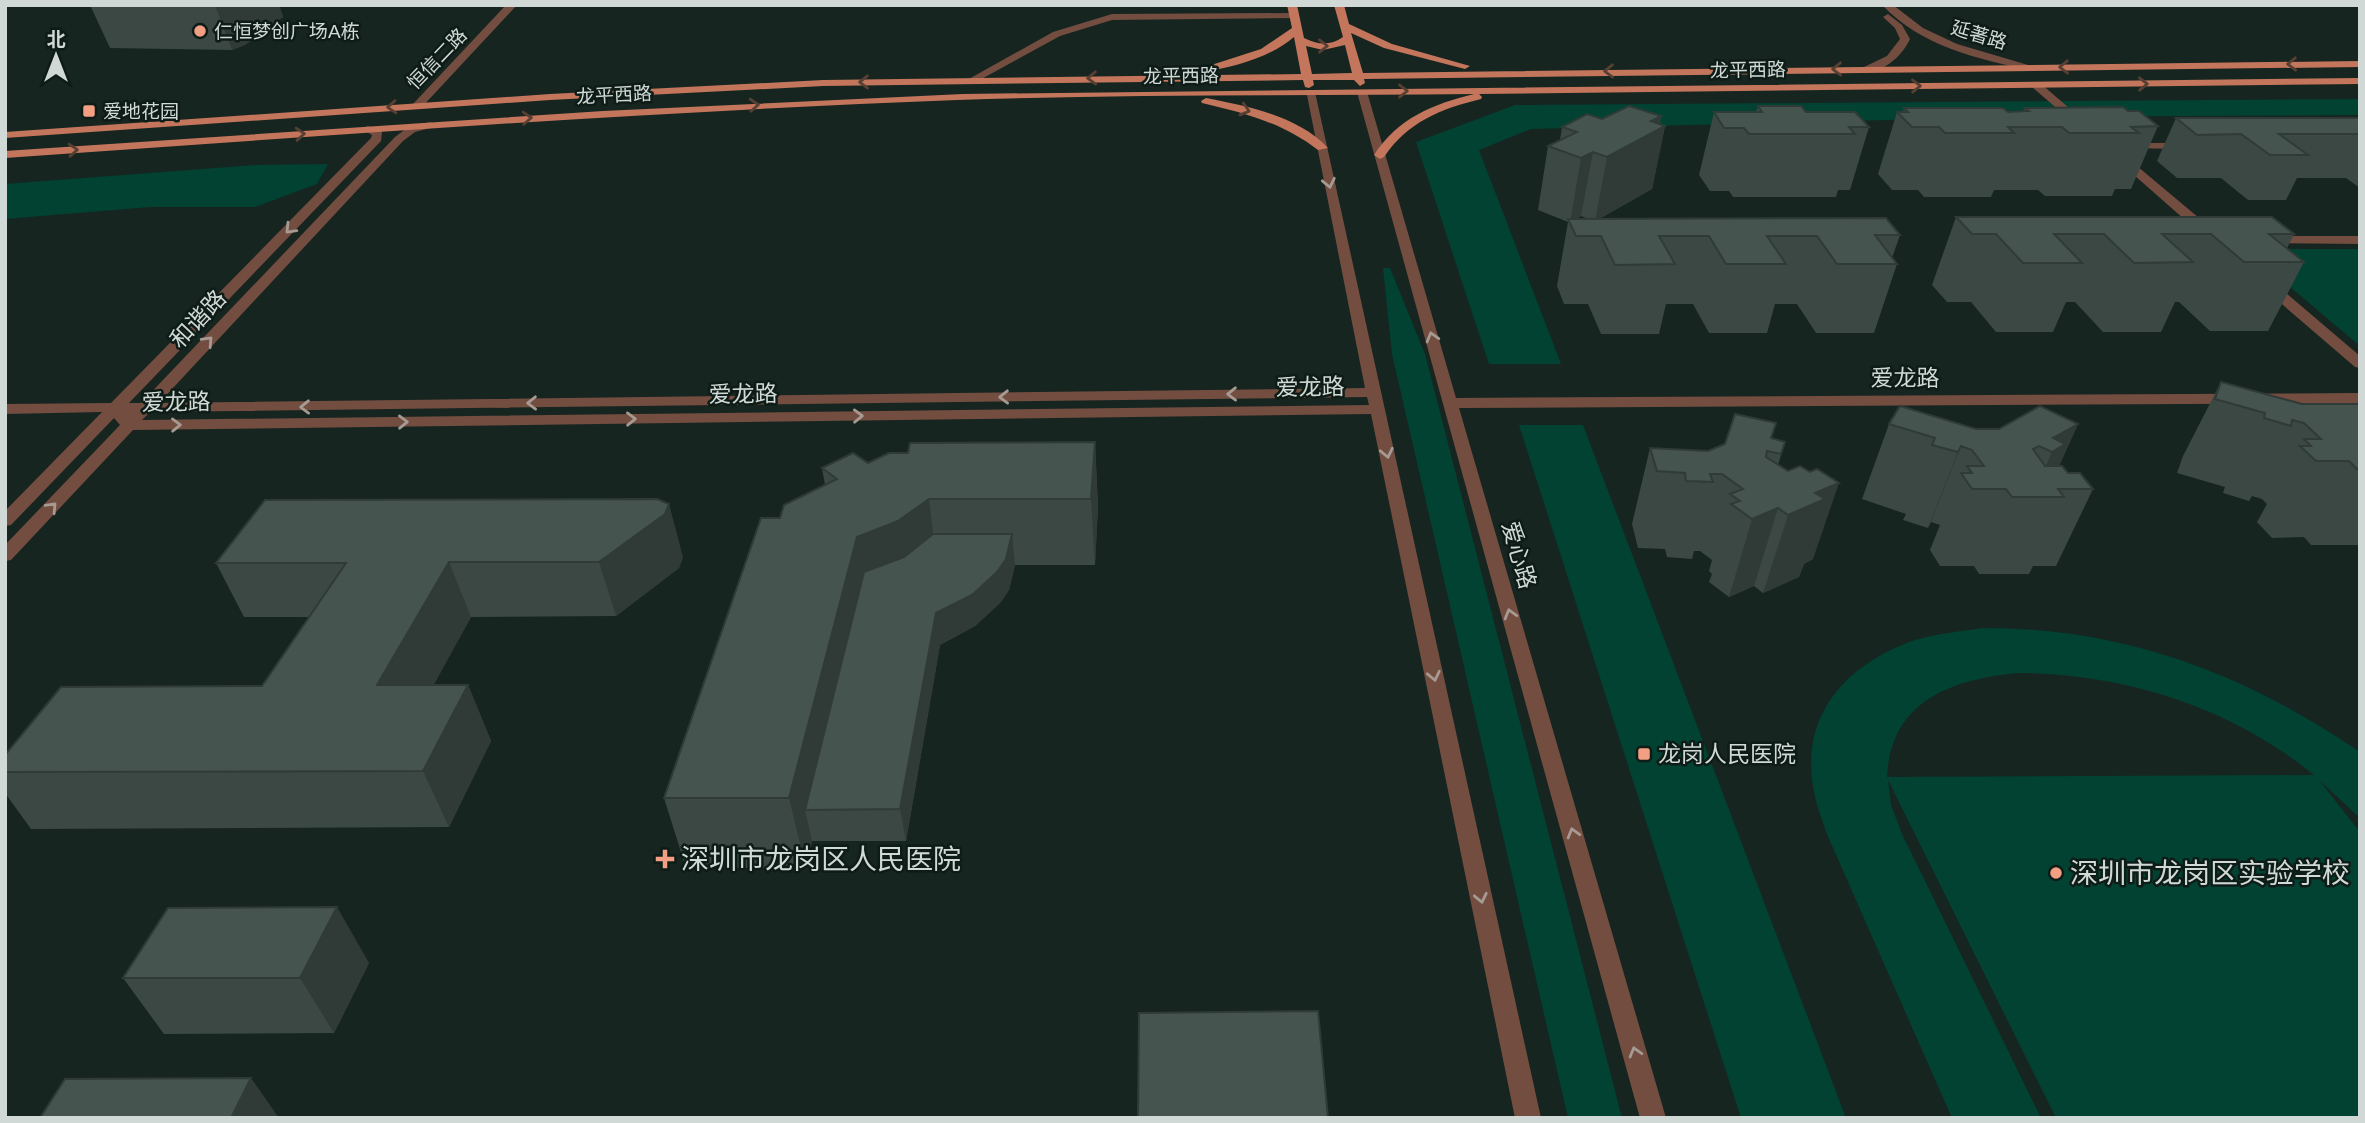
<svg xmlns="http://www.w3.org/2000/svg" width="2365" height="1123" font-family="Arial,'Noto Sans SC',sans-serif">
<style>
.green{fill:#014233;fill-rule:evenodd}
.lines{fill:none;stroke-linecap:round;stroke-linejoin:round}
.minor{fill:#734d40;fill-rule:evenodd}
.major{fill:#c4765c;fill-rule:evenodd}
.wall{fill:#3b4843;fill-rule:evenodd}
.shaded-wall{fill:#303b37}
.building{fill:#45544e;stroke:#303b37;stroke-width:2}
.oneway{stroke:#574033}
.oneway2{stroke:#a69a92}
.poi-dot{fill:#f39f83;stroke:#0e1c17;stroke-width:2.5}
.labels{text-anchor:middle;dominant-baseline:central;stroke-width:5;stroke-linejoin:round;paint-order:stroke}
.far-poi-label{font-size:19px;fill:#d0d9d6;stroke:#0e1c17;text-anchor:start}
.far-street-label{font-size:19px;fill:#d0d9d6;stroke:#0e1c17}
.street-label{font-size:23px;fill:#d0d9d6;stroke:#0e1c17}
.poi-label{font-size:23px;fill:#d0d9d6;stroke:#0e1c17;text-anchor:start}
.near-poi-label{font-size:28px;fill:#d0d9d6;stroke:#0e1c17;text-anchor:start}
</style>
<rect width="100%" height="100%" fill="#172520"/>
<g class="green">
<path d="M2360,99V115L2007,117L1531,129L1479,150L1561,364H1489L1416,142L1515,105Z"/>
<path d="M328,164L317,184L255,207H150L5,219V184L255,165Z"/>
<path d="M2245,249H2360V346Z"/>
<path d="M1383,268H1390L1425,354L1622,1118H1568L1392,354Z"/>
<path d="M1519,425H1583L1846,1118H1741Z"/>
<path d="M1983,628C2124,628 2244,673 2360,752V818L2319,780L2360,832V1118H2056L1888,780L1891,805L1902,834L2041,1118H1952L1826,832C1823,820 1817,808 1815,796C1798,723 1838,671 1904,644C1929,634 1957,632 1983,628ZM2017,673C2123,673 2231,707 2314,775L1887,777C1891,701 1950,680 2017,673Z"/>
</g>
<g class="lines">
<g class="minor">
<path d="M506,5H517L421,108H413V104Z"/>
<path d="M1882,5H1893L1923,28L1957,44L2035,67L2030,70C1977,59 1921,46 1882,5Z"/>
<path d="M1294,13L1299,16L1297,18L1112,20L1060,36L976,82L967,80L1053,32L1112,14Z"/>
<path d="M1888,14L1902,25L1910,39C1902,56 1884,73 1864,71V67L1887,56L1900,39L1895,28L1883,17Z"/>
<path d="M2032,83H2040L2083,120V124H2075L2032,87Z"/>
<path d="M1306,90L1315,92L1541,1118H1515L1371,414L133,430L11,560L5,561V545L120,425L114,418L11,525L5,526V511L102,412L5,414V404L111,403L371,138L372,135L362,129L368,126L382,132L381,141L129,403H141L395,137L407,128L430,122L436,125L434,127L415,132L403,141L159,403L1365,388ZM1367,397L1369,405L142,420L150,412Z"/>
<path d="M1358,90L1367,92L1456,398L2360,393V403L1459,408L1666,1118H1640L1357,92Z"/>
<path d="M2128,143H2187L2193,146L2187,149L2124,148V144Z"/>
<path d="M2117,156H2125L2211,228V234H2201L2117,160Z"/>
<path d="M2269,236H2360V244L2264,243L2263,240Z"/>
<path d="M2267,280L2272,281L2360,356V368L2355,367L2262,287V281Z"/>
</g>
<g class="major">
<path d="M1287,5H1297L1304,38C1318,45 1330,46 1343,37L1334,5H1344L1349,24L1392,44L1470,66L1465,69L1384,48L1351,33L1363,73L2360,61V67L1364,79L1365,83L1360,86L1354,80H1313L1314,85L1309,88L1305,87L1303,80L823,86L550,100L5,138V132L550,94L823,80L1301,74L1294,37C1269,58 1236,66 1204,72L1199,69L1261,49L1292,28ZM1345,45L1352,73L1312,74L1306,46L1323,50Z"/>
<path d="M2360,78V84L1479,94L1482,97L1481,99C1440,109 1408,122 1384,157L1380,159L1374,155C1398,118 1433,104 1474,94C1302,96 1129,94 957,100C639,112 322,136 5,158V151L603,111L963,94Z"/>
<path d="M1206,98C1247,106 1298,116 1328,148L1318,150C1283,123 1245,113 1202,103L1201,101Z"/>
</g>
</g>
<g class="wall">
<path d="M90,5H279L283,17L245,45L232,50L110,48Z"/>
<path d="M1758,106L1806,112L1869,127L1850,190H1838L1836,197H1733L1729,191H1710L1699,175L1714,112H1756Z"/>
<path d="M1904,108L2008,112L2023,111L2025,108L2128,111L2158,126L2131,189H2115L2112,196H2045L2038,190H1994L1991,197H1924L1918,190H1892L1878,174L1897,112H1903Z"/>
<path d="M1661,116L1660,124L1665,126L1652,189L1599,219L1900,235L1892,258L1897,264L1874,333H1816L1797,304H1775L1767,333H1709L1693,304H1666L1659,334H1601L1588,304H1564L1557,286L1568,222L1538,210L1548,146L1560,140L1562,127L1602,119ZM1581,216L1588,219H1576Z"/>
<path d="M2176,118H2360V188L2346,178H2297L2286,200H2248L2221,178H2177L2157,161Z"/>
<path d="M1956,217L2294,234L2287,248L2304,262L2268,331H2210L2179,302H2175L2161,332H2103L2075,302H2066L2053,332H1996L1971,302H1947L1932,285Z"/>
<path d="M2221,382L2302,404H2360V545H2311L2304,537L2272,538L2257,522L2267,504L2262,499L2252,496L2249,501L2223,493L2225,487L2177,473L2183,456Z"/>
<path d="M1889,424L1976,429H1999L2078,424L2059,466L2093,489L2056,566H2033L2029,574H1979L1974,566H1940L1930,550L1940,525L1931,522L1928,528L1903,520L1906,514L1862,499Z"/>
<path d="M1771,438L1785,442L1778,465L1813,559L1804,564L1799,577L1763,593L1754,586L1729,597L1709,582L1712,574L1709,571L1712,560L1700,551H1694L1692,559L1667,557L1665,549L1638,548L1632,524L1650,448L1708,451Z"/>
<path d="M1095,442L1098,507L1095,565H1015L1009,590L1000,603L975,626L940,645L906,841H812L806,868H686L664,798L780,518L825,485L822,468L868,463L908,453Z"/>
<path d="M683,557L679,568L616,616L471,617L433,685H468L491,741L449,827L31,829L5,793V755L262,686L309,617H244L216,563Z"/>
<path d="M369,963L334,1033L164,1034L123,978Z"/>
</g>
<g class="shaded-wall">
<path d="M215,5H279L283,17L245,45L232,50Z"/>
<path d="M1661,116L1659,129L1665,126L1652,189L1595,221L1607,157L1651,121Z"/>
<path d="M1593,152L1581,216L1570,223L1581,158Z"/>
<path d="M2078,424L2045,497H2032L2052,452L2053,438Z"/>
<path d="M1095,442L1098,507L1095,565L1091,499Z"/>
<path d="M1961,446L1931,522L1928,528L1958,452Z"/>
<path d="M1839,483L1813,559L1804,564L1799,577L1763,593L1788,515L1815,493Z"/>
<path d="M929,499L937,565L805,810L812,841L806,868L789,798L857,537Z"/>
<path d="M669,504L683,557L679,568L616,616L599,562Z"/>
<path d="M1778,508L1754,586L1729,597L1752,519Z"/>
<path d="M1012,534L1015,565L1009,590L1000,603L975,626L940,645L906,841L900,809L936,613Z"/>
<path d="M449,562L471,617L403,741L377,685Z"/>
<path d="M468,685L491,741L449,827L423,771Z"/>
<path d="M337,907L369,963L334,1033L300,978Z"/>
<path d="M251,1078L279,1118H231Z"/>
</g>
<g class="building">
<path d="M1629,106L1661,116L1651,121L1665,126L1607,157L1593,152L1581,158L1548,146L1577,132L1562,127L1587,114L1602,119Z"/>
<path d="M1758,106H1801L1806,112H1855L1869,127H1849L1855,134H1749L1744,128H1724L1714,112H1762Z"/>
<path d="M2123,107L2128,111H2139L2158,126L2131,127L2139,133H2069L2062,127H2008L2014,133H1945L1939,127H1912L1897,112H1908L1904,108H2003L2008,112L2029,111L2025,108Z"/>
<path d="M2176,118H2360V134H2279L2308,155H2270L2241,134L2197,135Z"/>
<path d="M1956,217H2272L2294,234H2269L2304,262H2244L2211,234H2162L2193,262L2134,263L2104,234H2054L2082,263H2023L1996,234H1972Z"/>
<path d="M1886,218L1900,235H1875L1897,264H1837L1817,236H1767L1786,264H1726L1709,236H1659L1675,264L1615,265L1601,236H1576L1568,219Z"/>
<path d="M2221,382L2302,404H2360V469H2357L2349,461H2316L2300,446H2311L2304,439H2321L2304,423L2292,420L2291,426L2264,418L2265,413L2215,399Z"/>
<path d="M1900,406L1976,429H1999L2040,406L2078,424L2053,438L2065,444L2052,452L2039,446L2033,449L2045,466H2062L2068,473H2080L2093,489H2058L2064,497H2012L2006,489H1972L1961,473H1972L1967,466H1984L1972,450L1961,446L1958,452L1932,445L1935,438L1889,424Z"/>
<path d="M1735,414L1776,423L1771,438L1785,442L1781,454L1767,451L1766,457L1788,471L1800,466L1810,472L1817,469L1839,483L1815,493L1825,499L1788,515L1778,508L1752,519L1731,504L1740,501L1730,494L1743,489L1722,474H1710L1713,482L1686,481L1685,473L1657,471L1650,448L1708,451L1725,444Z"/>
<path d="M1095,442L1091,499H929L898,521L857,537L789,798H664L761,518H780L784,505L837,479L822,468L853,453L868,463L889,453H908L910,443Z"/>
<path d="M657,499L669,504L665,514L599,562H449L377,685H468L423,771L5,772V755L61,687L262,686L346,563H216L265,500Z"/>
<path d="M933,534H1012L1006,559L997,572L972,595L936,613L900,809L805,810L864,572L904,557Z"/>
<path d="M337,907L300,978H123L168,908Z"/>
<path d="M1318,1011L1328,1118H1138L1139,1013Z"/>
<path d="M251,1078L231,1118H40L65,1079Z"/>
</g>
<defs><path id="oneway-chevron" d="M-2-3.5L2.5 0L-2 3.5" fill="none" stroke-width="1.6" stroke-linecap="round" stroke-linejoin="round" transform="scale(1.75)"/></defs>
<g class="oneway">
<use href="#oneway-chevron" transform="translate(1323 46)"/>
<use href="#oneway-chevron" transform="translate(2292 64) rotate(179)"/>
<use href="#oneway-chevron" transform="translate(2064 67) rotate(179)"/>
<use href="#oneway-chevron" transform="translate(1837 69) rotate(179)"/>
<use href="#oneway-chevron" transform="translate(1609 71) rotate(179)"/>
<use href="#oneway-chevron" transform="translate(1092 78) rotate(179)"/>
<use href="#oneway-chevron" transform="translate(864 82) rotate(179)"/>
<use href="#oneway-chevron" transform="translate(2143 84) rotate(-1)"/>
<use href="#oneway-chevron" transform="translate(1916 86) rotate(-1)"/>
<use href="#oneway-chevron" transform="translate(1403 91)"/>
<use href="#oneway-chevron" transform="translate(754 105) rotate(-3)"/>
<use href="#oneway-chevron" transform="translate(392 107) rotate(176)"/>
<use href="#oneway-chevron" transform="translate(1245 110) rotate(16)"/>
<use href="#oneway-chevron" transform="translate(527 118) rotate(-3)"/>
<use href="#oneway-chevron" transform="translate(300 134) rotate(-4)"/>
<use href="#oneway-chevron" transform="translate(73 150) rotate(-4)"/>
</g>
<g class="oneway2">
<use href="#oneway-chevron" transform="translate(1329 183) rotate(78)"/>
<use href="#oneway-chevron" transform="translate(290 229) rotate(134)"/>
<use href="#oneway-chevron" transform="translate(1432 337) rotate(-106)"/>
<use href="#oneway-chevron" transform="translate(208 341) rotate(-47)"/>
<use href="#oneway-chevron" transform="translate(1232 394) rotate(179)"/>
<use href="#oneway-chevron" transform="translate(1004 397) rotate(179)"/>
<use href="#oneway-chevron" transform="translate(532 403) rotate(179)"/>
<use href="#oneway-chevron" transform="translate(305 407) rotate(179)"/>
<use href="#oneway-chevron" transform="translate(858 416) rotate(-1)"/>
<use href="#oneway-chevron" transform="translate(631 419) rotate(-1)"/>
<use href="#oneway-chevron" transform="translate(403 422) rotate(-1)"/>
<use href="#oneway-chevron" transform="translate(176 425) rotate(-1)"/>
<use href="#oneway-chevron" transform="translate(1387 453) rotate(78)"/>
<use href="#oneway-chevron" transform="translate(52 507) rotate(-47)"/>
<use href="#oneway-chevron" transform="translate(1510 614) rotate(-106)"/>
<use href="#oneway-chevron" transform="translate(1434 676) rotate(78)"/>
<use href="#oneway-chevron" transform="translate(1573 833) rotate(-106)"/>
<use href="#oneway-chevron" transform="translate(1481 898) rotate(78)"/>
<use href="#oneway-chevron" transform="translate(1635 1052) rotate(-106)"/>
</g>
<g class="poi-dot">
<circle cx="200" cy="31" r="7"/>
<rect x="82" y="104" width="14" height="14" rx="3.5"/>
<rect x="1637" y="747" width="14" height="14" rx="3.5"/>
<path d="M661.5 848.5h7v7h7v7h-7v7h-7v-7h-7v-7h7z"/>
<circle cx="2056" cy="873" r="7"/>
</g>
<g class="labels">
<g class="far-poi-label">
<text x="214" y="31">仁恒梦创广场A栋</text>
<text x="103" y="111">爱地花园</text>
</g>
<g class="far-street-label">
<text transform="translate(1979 35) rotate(17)">延著路</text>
<text transform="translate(437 59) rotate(-46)">恒信二路</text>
<text transform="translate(1748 70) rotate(-1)">龙平西路</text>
<text transform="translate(1181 76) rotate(-1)">龙平西路</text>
<text transform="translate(614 95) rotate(-3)">龙平西路</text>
</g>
<g class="street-label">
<text transform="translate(198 319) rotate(-47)">和谐路</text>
<text x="1905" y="378">爱龙路</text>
<text transform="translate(1310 387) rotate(-1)">爱龙路</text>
<text transform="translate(743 394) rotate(-1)">爱龙路</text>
<text transform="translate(176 402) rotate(-1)">爱龙路</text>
<text transform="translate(1519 555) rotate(74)">爱心路</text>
</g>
<g class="poi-label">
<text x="1658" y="754">龙岗人民医院</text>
</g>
<g class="near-poi-label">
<text x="681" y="859">深圳市龙岗区人民医院</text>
<text x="2070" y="873">深圳市龙岗区实验学校</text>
</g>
</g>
<rect width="2365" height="1123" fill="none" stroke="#d0d9d6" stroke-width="14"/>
<g transform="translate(56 56)" stroke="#0e1c17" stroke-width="5" paint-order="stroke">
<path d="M0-5L12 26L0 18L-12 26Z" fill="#d0d9d6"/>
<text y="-10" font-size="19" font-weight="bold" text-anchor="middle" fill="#d0d9d6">北</text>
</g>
</svg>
